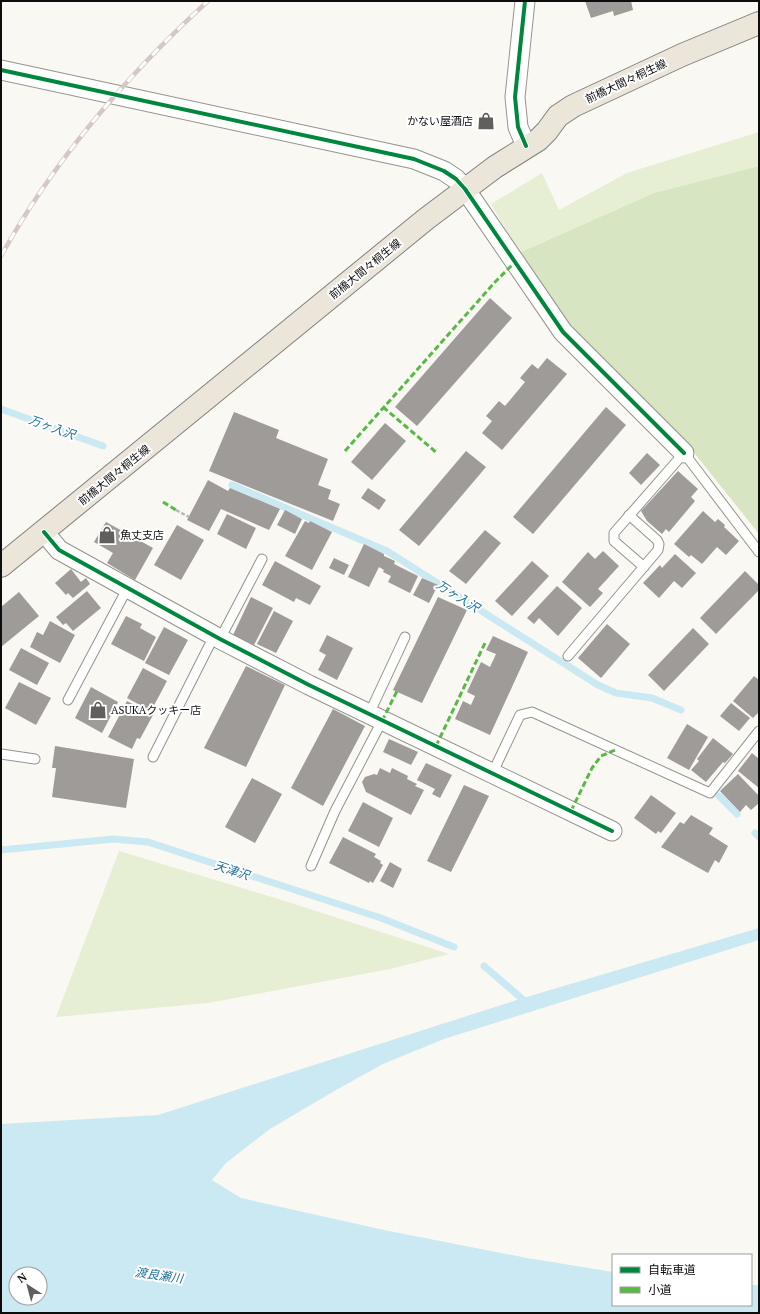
<svg xmlns="http://www.w3.org/2000/svg" width="760" height="1314" font-family="'PT Serif','Noto Sans JP',serif">
<style>
.green{fill:#e6eed4}
.forest{fill:#d7e5c2}
.water{fill:#cbe9f2;fill-rule:evenodd}
.lines{fill:none;stroke-linecap:round;stroke-linejoin:round}
.stream{stroke:#cbe9f2;stroke-width:7}
.building{fill:#9e9b98}
.lane-casing{stroke:#949390;stroke-width:11}
.street-casing{stroke:#949390;stroke-width:21}
.primary-casing{stroke:#81807d;stroke-width:24}
.path{stroke:#b8b7b6;stroke-width:2.5;stroke-dasharray:4 2;stroke-linecap:butt}
.lane{stroke:#fefefd;stroke-width:9}
.street{stroke:#fefefd;stroke-width:19}
.primary{stroke:#ebe5da;stroke-width:22}
.rail-casing{stroke:#d5c6c7;stroke-width:4.5}
.rail{stroke:#fff;stroke-width:3;stroke-dasharray:9;stroke-linecap:butt}
.quiet{stroke:#58b947;stroke-width:3;stroke-dasharray:6 3;stroke-linecap:butt}
.cycleway-casing{stroke:#fff;stroke-width:6}
.cycleway{stroke:#00873e;stroke-width:4}
.labels{text-anchor:middle;dominant-baseline:central;stroke-width:4;stroke-linejoin:round;paint-order:stroke}
.street-label{font-size:11px;fill:#0d0d0d;stroke:#fff}
.poi-label{font-size:11px;fill:#0d0d0d;stroke:#fff;text-anchor:start}
.water-label{font-size:12px;font-style:italic;fill:#1f6f97;stroke:#fff}
</style>
<rect width="100%" height="100%" fill="#faf8f2"/>
<g class="green">
<path d="M759,132V166L654,193L519,253L491,204L542,173L559,210L627,173Z"/>
<path d="M119,851L285,901L449,954L390,969L208,1003L56,1017Z"/>
</g>
<path class="forest" d="M759,166V534L680,435L572,327L557,309L519,253L654,193Z"/>
<path class="water" d="M759,928V940L444,1039L383,1064L336,1090L270,1129L226,1163L212,1180L241,1198L384,1230L527,1258L613,1272V1305H751V1285H759V1313H1V1124L158,1115L520,999ZM16,1274H40V1298H16Z"/>
<g class="lines">
<g class="stream">
<path d="M1,409L103,446"/>
<path d="M232,485L387,551L598,685L616,693L652,698L681,710"/>
<path d="M719,796L737,814"/>
<path d="M755,833L759,837"/>
<path d="M1,850L113,839L148,842L381,918L454,947"/>
<path d="M484,966L527,1003L529,1002"/>
</g>
</g>
<g class="building">
<path d="M585,1H631L633,10L614,16L613,11L591,18Z"/>
<path d="M490,298L512,318L417,426L395,407Z"/>
<path d="M547,358L567,374L502,450L482,433L492,421L486,416L499,401L505,406L525,382L520,378L532,364L538,369Z"/>
<path d="M606,407L626,425L533,534L513,517Z"/>
<path d="M234,412L279,430L276,438L328,459L318,485L331,490L328,499L340,504L333,521L209,471Z"/>
<path d="M385,423L406,441L372,480L351,462Z"/>
<path d="M466,451L486,467L419,546L399,530Z"/>
<path d="M647,453L660,465L641,485L629,473Z"/>
<path d="M678,471L698,489L691,497L695,501L669,532L666,529L662,534L647,521L641,511Z"/>
<path d="M208,480L228,491L230,488L280,509L269,530L221,509L209,531L187,520Z"/>
<path d="M368,488L386,500L379,510L361,498Z"/>
<path d="M285,510L302,519L295,534L277,525Z"/>
<path d="M703,511L715,522L718,519L725,525L724,527L739,541L726,555L717,547L702,564L691,555L689,557L674,544Z"/>
<path d="M227,514L256,528L246,549L217,534Z"/>
<path d="M305,521L309,523L310,521L332,532L312,570L285,556Z"/>
<path d="M106,522L153,548L135,580L107,563L113,553L94,542Z"/>
<path d="M177,525L204,540L181,580L154,565Z"/>
<path d="M485,530L501,543L466,584L449,571Z"/>
<path d="M364,544L384,554V556L395,561L394,564L418,576L410,593L388,582L391,576L383,572L384,570L379,567L369,587L348,577Z"/>
<path d="M603,551L619,566L598,589L603,593L590,607L562,582L588,552L595,559Z"/>
<path d="M675,554L696,573L682,588L674,581L659,598L643,583L660,565L662,568Z"/>
<path d="M334,558L349,565L344,575L329,568Z"/>
<path d="M275,561L321,586L310,605L296,598L294,602L262,585Z"/>
<path d="M532,561L549,576L512,616L495,601Z"/>
<path d="M71,569L81,582L86,578L90,584L73,598L68,593L66,595L55,583Z"/>
<path d="M745,571L759,585V590L716,634L700,618Z"/>
<path d="M422,578L438,585L429,603L413,595Z"/>
<path d="M557,586L582,608L558,636L539,618L534,624L527,618Z"/>
<path d="M87,591L101,608L73,631L66,623L63,625L56,617Z"/>
<path d="M19,592L39,616L1,647V607Z"/>
<path d="M251,597L273,608L254,645L233,635Z"/>
<path d="M438,597L467,610L422,703L393,690Z"/>
<path d="M274,611L293,621L276,653L257,644Z"/>
<path d="M126,616L142,624L140,628L156,637L144,661L111,644Z"/>
<path d="M50,621L75,635L60,663L30,647L37,632L43,635Z"/>
<path d="M607,624L630,644L601,678L578,658Z"/>
<path d="M164,627L188,640L169,675L145,663Z"/>
<path d="M693,628L709,644L664,691L648,675Z"/>
<path d="M327,635L353,648L337,680L318,670L326,655L319,651Z"/>
<path d="M493,636L528,652L490,735L455,719L463,701L471,705L475,696L467,692L481,662L490,667L496,654L486,650Z"/>
<path d="M21,648L49,663L37,685L9,670Z"/>
<path d="M246,666L285,685L246,767L204,748Z"/>
<path d="M143,668L167,681L151,711L127,698Z"/>
<path d="M754,676L759,680V712L753,718L733,701Z"/>
<path d="M19,682L51,698L36,725L5,708Z"/>
<path d="M91,687L118,702L102,733L75,718Z"/>
<path d="M127,701L153,715L140,739L137,738L132,749L108,737Z"/>
<path d="M731,703L750,718L739,731L720,716Z"/>
<path d="M333,709L365,726L323,806L291,788Z"/>
<path d="M687,724L708,737L689,770L667,758Z"/>
<path d="M713,738L733,754L725,763L723,762L706,782L691,770L699,761L697,759Z"/>
<path d="M389,739L418,752L411,765L383,752Z"/>
<path d="M55,746L134,759L126,808L52,797L56,768H52Z"/>
<path d="M752,753L759,759V788L738,771Z"/>
<path d="M426,763L452,775L440,798L432,794L435,789L417,780Z"/>
<path d="M380,768L390,773L392,768L408,776L407,779L417,784L415,786L424,790L411,815L366,792L362,782L365,777L374,774L377,775Z"/>
<path d="M738,774L759,796V803L751,810L746,805L740,812L720,791Z"/>
<path d="M252,778L282,794L255,843L225,827Z"/>
<path d="M464,785L489,796L451,872L427,861Z"/>
<path d="M651,795L676,813L661,833L658,831L656,834L634,818Z"/>
<path d="M363,802L393,818L379,847L348,831Z"/>
<path d="M691,815L713,828L709,834L728,846L719,863L715,860L708,873L661,847L680,822L684,824Z"/>
<path d="M343,837L376,854L374,857L381,861L380,863L383,865L373,883L370,881L369,883L329,863Z"/>
<path d="M390,862L402,869L393,888L380,881Z"/>
</g>
<g class="lines">
<g class="lane-casing">
<g id="lane">
<path d="M644,567L614,541V533L684,453L759,552"/>
<path d="M220,639L262,559"/>
<path d="M568,656L658,550L659,544L657,540L629,515"/>
<path d="M68,700L127,589"/>
<path d="M369,714L405,637"/>
<path d="M1,754L35,759"/>
<path d="M153,757L214,636"/>
<path d="M492,774L520,715L532,712L710,793L759,731"/>
<path d="M311,866L335,811L382,721"/>
</g>
</g>
<g class="street-casing">
<g id="street">
<path d="M525,1L515,97L518,127L526,146"/>
<path d="M1,70L414,159L444,171L456,179L465,189L563,332L684,453"/>
<path d="M44,532L59,550L220,639L309,685L612,831"/>
</g>
</g>
<g class="primary-casing">
<path id="primary" d="M1,566L426,219L495,167L538,140L547,131L558,116L573,106L682,55L759,23"/>
</g>
<path class="path" d="M176,510L189,517"/>
<use href="#lane" class="lane"/>
<use href="#street" class="street"/>
<use href="#primary" class="primary"/>
<g class="rail-casing">
<path id="rail" d="M1,256C54,160 127,75 208,1"/>
</g>
<use href="#rail" class="rail"/>
<g class="quiet">
<path d="M383,407L437,453"/>
<path d="M345,451L495,282L515,262"/>
<path d="M163,502L176,510"/>
<path d="M382,721L397,691"/>
<path d="M436,746L485,643"/>
<path d="M571,811L592,768L601,756L615,750"/>
</g>
<g class="cycleway-casing">
<g id="cycleway">
<path d="M525,1L515,97L518,127L526,146"/>
<path d="M1,70L414,159L444,171L456,179L465,189L563,332L684,453"/>
<path d="M44,532L59,550L220,639L309,685L612,831"/>
</g>
</g>
<use href="#cycleway" class="cycleway"/>
</g>
<defs>
<g id="shop-bare" transform="scale(1.38)"><path d="M-5-2.5h2.3a2.7 3.5 0 0 1 5.4 0H5L5.5 6h-11ZM-1.5-2.5h3a1.5 2.3 0 0 0-3 0Z" fill="#605f5d" stroke="#fff" stroke-width="2.5" paint-order="stroke"/></g>
</defs>
<g fill-rule="evenodd">
<use href="#shop-bare" x="486" y="121"/>
<use href="#shop-bare" x="107" y="535"/>
<use href="#shop-bare" x="98" y="710"/>
</g>
<g class="labels">
<g class="street-label">
<text transform="translate(626 81) rotate(-25)">前橋大間々桐生線</text>
<text transform="translate(365 269) rotate(-39)">前橋大間々桐生線</text>
<text transform="translate(114 475) rotate(-39)">前橋大間々桐生線</text>
</g>
<g class="poi-label">
<text x="473" y="121" text-anchor="end">かない屋酒店</text>
<text x="120" y="535">魚丈支店</text>
<text x="111" y="710">ASUKAクッキー店</text>
</g>
<g class="water-label">
<text transform="translate(52 427) rotate(20)">万ヶ入沢</text>
<text transform="translate(458 596) rotate(32)">万ヶ入沢</text>
<text transform="translate(232 870) rotate(18)">天津沢</text>
<text transform="translate(159 1275) rotate(8)">渡良瀬川</text>
</g>
</g>
<rect width="760" height="1314" fill="none" stroke="#0d0d0d" stroke-width="4"/>
<rect x="612" y="1254" width="140" height="52" fill="#ffffff" stroke="#9e9e9e"/>
<rect x="620" y="1267" width="20" height="6" fill="#00873e" stroke="#9e9e9e"/>
<text x="648" y="1274" font-size="12" fill="#0d0d0d">自転車道</text>
<rect x="620" y="1287" width="20" height="6" fill="#58b947" stroke="#9e9e9e"/>
<text x="648" y="1294" font-size="12" fill="#0d0d0d">小道</text>
<g transform="translate(28 1286) rotate(324)"><circle r="19" fill="#ffffff" stroke="#9e9e9e"/>
<path d="M0-3L7 15L0 10L-7 15Z" fill="#605f5d"/>
<text y="-6" font-size="11" font-weight="bold" text-anchor="middle" fill="#0d0d0d">N</text>
</g>
</svg>
